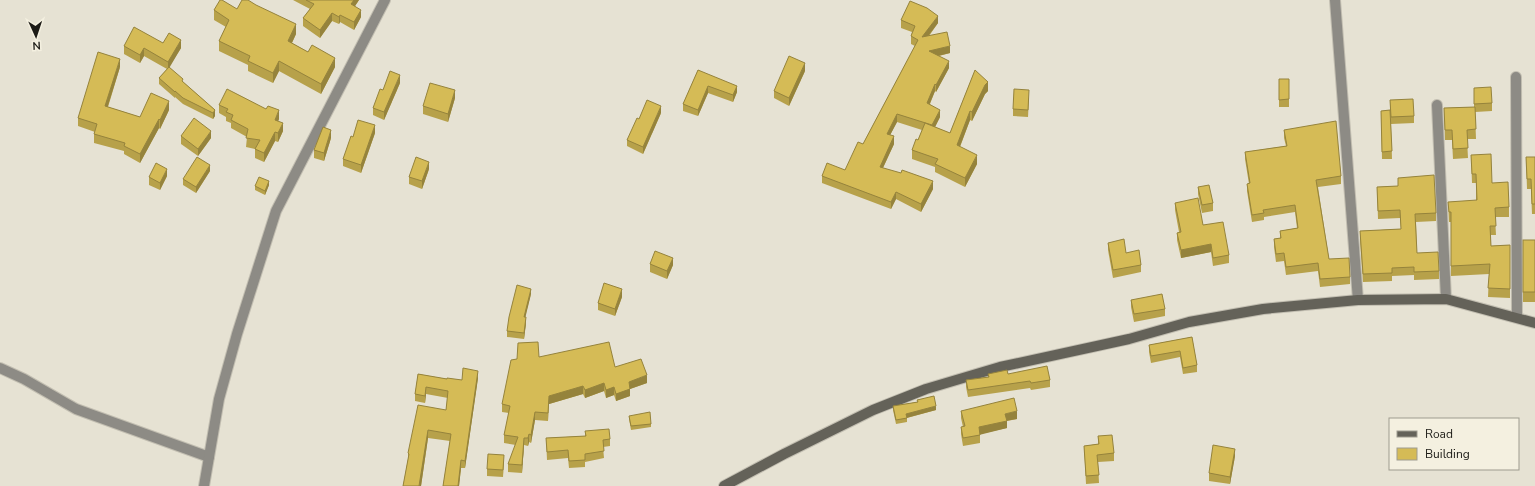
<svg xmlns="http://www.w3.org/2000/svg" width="1535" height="486" font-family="'Nunito Sans',sans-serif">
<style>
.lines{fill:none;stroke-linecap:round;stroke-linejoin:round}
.minor-casing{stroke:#c2beb1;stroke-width:12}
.tertiary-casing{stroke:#c2beb1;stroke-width:12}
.secondary-casing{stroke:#c2beb1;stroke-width:12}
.minor{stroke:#8d8b85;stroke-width:10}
.tertiary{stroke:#8d8b85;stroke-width:10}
.secondary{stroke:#646259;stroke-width:10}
.wall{fill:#b7a14a}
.shaded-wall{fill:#95833c}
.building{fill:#d5bb56;stroke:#95833c}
</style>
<rect width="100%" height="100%" fill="#e6e2d3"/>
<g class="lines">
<g class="minor-casing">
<g id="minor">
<path d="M1335,0L1358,300"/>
<path d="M1516,77L1517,317"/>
<path d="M1437,105L1446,299"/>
<path d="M0,368L24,379L76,409L209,457"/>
</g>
</g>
<g class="tertiary-casing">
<path id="tertiary" d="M204,486L219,399L237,334L276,211L385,0"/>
</g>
<g class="secondary-casing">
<path id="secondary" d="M724,486L784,454L873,410L926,389L1000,367L1129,339L1189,322L1263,309L1358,300L1446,299L1535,323"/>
</g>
<use href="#minor" class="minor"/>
<use href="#tertiary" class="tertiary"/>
<use href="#secondary" class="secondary"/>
</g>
<g class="wall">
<path d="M293,0H359L355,6L361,17L354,30L340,22L339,24L332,21L320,38L303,26V18L310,9Z"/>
<path d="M237,9L296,34L292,43L335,67L321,94L279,71L273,83L248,71V65L219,51V41L226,27L214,20V10Z"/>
<path d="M901,20L938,23L929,36L950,53L939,56L949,68L936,92L935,91L930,104L940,117L935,127L950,133L975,70L988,91L985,94L972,121L970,120L960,147L977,164L965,187L935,172V167L912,159V150L918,140L922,130L897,122L890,135L894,144L883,168L933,189L921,212L896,199L891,209L822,183V176L845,170L863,144L915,46L911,44V36L912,32L901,28Z"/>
<path d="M163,43L181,48L169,67L183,82L215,110V116L213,119L183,104L175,97V98L159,84V78L167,69L144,56L140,63L124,54V46Z"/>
<path d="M120,67L108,107L140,117L169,110L160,129L159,128L140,163L124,154V151L94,143V134L95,132L78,126V118Z"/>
<path d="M698,70L737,92L733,102L708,93L698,116L683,111V104Z"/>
<path d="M805,71L789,106L774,98V91Z"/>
<path d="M1279,79L1289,99V107H1279Z"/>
<path d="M400,83L384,120L373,115V108L383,90Z"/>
<path d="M1474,88L1492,103V111L1475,112L1476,139H1467L1468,158L1453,159L1452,140H1445L1444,108L1474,107Z"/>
<path d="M455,98L448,122L423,114V106Z"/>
<path d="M1029,98L1028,117L1013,116V109Z"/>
<path d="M1390,100L1414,116V123L1391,124L1392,159H1382L1381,111L1390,110Z"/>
<path d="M219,105L279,119L278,121L283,131L278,142L275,141L264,162L255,158V149L246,147L247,137L231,128V123L226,121V117L219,113Z"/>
<path d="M661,113L643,154L627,146V140Z"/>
<path d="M1284,130L1341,176V184L1318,187L1329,259L1350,277V284L1320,287L1318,271L1286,275L1284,261L1276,262L1274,247V239L1280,238V231L1297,228L1295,212L1264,217V220L1252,222L1247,191V184H1249L1245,159V152L1286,146L1284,138Z"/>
<path d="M375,133L361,173L343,166V159L353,137Z"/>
<path d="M181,136L211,138L198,156L181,144Z"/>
<path d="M331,138L324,161L314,158V150Z"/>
<path d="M1471,155L1492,183L1509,207V217H1495L1496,235H1491V246L1510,245V298L1488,297L1489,274L1451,276V222H1449L1448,202L1476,201V183H1472Z"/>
<path d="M1526,157H1535V214H1532L1531,189H1527Z"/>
<path d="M429,169L422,189L409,184V177Z"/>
<path d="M210,171L196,193L183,185V179Z"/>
<path d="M167,176L160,190L149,185V177Z"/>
<path d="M1398,178L1436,213V221L1416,222L1417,253L1439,271V279L1414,280V275L1392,276V281L1363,282L1360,239V231L1401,229L1400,218L1378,219L1377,187L1398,186Z"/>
<path d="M269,185L265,195L255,190V186Z"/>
<path d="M1198,187L1213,203V211L1202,213L1198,194Z"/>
<path d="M1175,203L1203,225L1229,255V263L1213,266L1211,252L1181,258L1177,240V233L1179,232L1175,210Z"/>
<rect x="1523" y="240" width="12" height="62"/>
<path d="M1108,243L1126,253L1141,265V272L1113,278L1108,250Z"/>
<path d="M650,264L673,265L667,279L650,272Z"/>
<path d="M531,294L525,317L526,323L524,339L507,337V331Z"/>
<path d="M622,297L615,316L598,310V303Z"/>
<path d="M1131,300L1165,309V316L1134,322L1131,307Z"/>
<path d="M1192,337L1197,365V372L1183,374L1180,357L1151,363L1149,352V345Z"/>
<path d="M539,357L615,367L647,383L630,389V396L616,401L614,395L606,398L604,391L585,398L583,394L549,404L548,421L535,420L531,443L529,442L528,446L524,445L522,473L508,472V464L516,445L504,443V435L509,413L502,412V404Z"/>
<path d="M418,374L447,379L462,380L478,378L465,468H461L459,486H443L450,441L428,438L421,486H403L408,459V453L446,410L448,398L426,394L425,403L415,401V394Z"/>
<path d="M988,374H1008L1050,380V387L1031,390L1030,388L968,397L966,387V380L988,377Z"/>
<path d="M917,400L936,410L907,418V422L896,424L893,410V406L917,402Z"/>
<path d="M961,411L1017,419L1007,421V428L980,434V443L963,446L961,434V427H963L961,418Z"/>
<path d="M629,416L651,424V427L631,430L629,419Z"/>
<path d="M585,431L610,439V446L603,447L604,458L585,462V467L569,468L568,458L547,460L546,438L585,436Z"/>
<path d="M1098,436L1114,453V461L1098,462L1099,483L1086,484L1084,446L1098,444Z"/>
<path d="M1235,456L1230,484L1209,481V473Z"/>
<path d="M504,463L503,477L487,476V469Z"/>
</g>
<g class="shaded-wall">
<path d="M354,0H359L351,12V4Z"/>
<path d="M361,10V17L354,30V22Z"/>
<path d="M332,13V21L320,38V30Z"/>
<path d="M340,15V22L339,24V17Z"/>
<path d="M938,16V23L922,44V37Z"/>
<path d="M296,24V34L288,51V41Z"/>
<path d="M181,40V48L168,70V62Z"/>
<path d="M950,46V53L929,58V51Z"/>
<path d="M144,48V56L140,63V55Z"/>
<path d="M335,58V67L321,94V84Z"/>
<path d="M120,59V67L105,115V106Z"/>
<path d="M279,61V71L273,83V73Z"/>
<path d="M949,61V68L936,92V85Z"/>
<path d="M805,63V71L789,106V98Z"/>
<path d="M400,75V83L384,120V112Z"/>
<path d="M988,82V91L985,94L972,121V112L985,85Z"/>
<path d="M935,84V91L927,110V103Z"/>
<path d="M708,86V93L698,116V110Z"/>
<path d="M737,86V92L733,102V95Z"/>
<path d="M455,90V98L448,122V114Z"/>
<path d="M169,101V110L160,129V120Z"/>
<path d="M661,106V113L643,154V147Z"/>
<path d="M215,110V116L213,119V113Z"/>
<path d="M279,110V119L275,128V120Z"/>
<path d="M940,110V117L932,133V125Z"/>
<path d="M970,111V120L957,154V145Z"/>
<path d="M897,114V122L887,141V134Z"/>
<path d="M159,119V128L140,163V154Z"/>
<path d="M283,123V131L278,142V133Z"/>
<path d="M375,125V133L361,173V165Z"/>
<path d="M331,130V138L324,161V153Z"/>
<path d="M211,131V138L198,156V149Z"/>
<path d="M275,132V141L264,162V153Z"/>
<path d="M894,136V144L880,174V167Z"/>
<path d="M977,155V164L965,187V178Z"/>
<path d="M429,162V169L422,189V181Z"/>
<path d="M210,165V171L196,193V187Z"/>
<path d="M167,169V176L160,190V183Z"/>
<path d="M269,181V185L265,195V191Z"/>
<path d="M933,181V189L921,212V204Z"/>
<path d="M896,192V199L891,209V202Z"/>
<path d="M1211,244V252L1181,258V250Z"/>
<path d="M673,258V265L667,279V271Z"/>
<path d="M531,289V294L524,323V317Z"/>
<path d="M622,289V297L615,316V309Z"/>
<path d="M526,317V323L524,339V333Z"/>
<path d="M478,371V378L465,468V461Z"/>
<path d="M647,375V383L630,389V396L616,401V394L629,382Z"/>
<path d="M604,383V391L585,398V390Z"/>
<path d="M583,386V394L549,404L548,421L549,396Z"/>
<path d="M426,387V394L425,403V396Z"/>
<path d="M614,387V395L606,398V390Z"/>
<path d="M936,406V410L906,418V414Z"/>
<path d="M1017,411V419L1005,421V414Z"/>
<path d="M535,412V420L531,443V435Z"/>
<path d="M1007,421V428L979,435V427Z"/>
<path d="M428,430V438L421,486H419Z"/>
<path d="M529,434V442L528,446V438Z"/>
<path d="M524,438V445L522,473V465Z"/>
<path d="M1235,449V456L1230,484V477Z"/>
<path d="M461,460V468L459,486H458Z"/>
</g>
<g class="building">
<path d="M220,0H222L237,9L242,0H248L256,5L296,24L288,41L308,52L312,45L335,58L321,84L279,61L273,73L248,61L250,56L219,41L229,20L214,10Z"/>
<path d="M306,0H354L351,4L361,10L354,22L340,15L339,17L332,13L320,30L303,18L314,4Z"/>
<path d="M910,1L927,8L938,16L922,37L947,32L950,46L929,51L949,61L936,85L935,84L927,103L940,110L932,125L897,114L887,134L894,136L880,167L901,173L902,170L933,181L921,204L896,192L891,202L822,176L827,163L845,170L858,142L863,144L918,40L911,36L915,26L901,20Z"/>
<path d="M134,27L163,43L169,33L181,40L168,62L144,48L140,55L124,46Z"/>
<path d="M98,52L120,59L105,106L140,117L151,93L169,101L160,120L159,119L140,154L124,146L125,143L94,134L97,124L78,118Z"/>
<path d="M789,56L805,63L789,98L774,91Z"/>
<path d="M169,67L183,79L182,81L215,110L213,113L183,98L175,91V92L159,78Z"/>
<path d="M698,70L737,86L733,95L708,86L698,110L683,104Z"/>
<path d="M975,70L988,82L985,85L972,112L970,111L957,145L977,155L965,178L935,164L938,159L912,150L916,139L918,140L925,123L950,133Z"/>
<path d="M390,71L400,75L384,112L373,108L380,89L383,90Z"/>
<path d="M1279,79H1289V99L1279,100Z"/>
<path d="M430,83L455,90L448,114L423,106Z"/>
<path d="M1491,87L1492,103L1474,104V88Z"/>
<path d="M227,89L266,109L268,106L279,110L275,120L283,123L278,133L275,132L264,153L255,149L260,140L246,138L248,129L231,120L233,115L226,112L228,109L219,105Z"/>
<path d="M1014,89L1029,90L1028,110L1013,109Z"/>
<path d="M1413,99L1414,116L1391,117L1390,100Z"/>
<path d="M647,100L661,106L643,147L627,140L637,118L639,119Z"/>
<path d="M1475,107L1476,129L1467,130L1468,148L1453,149L1452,130H1445L1444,108Z"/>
<path d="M1390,110L1392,151L1382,152L1381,111Z"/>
<path d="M194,118L211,131L198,149L181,136Z"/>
<path d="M358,120L375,125L361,165L343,159L351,136L353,137Z"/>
<path d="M1336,121L1341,176L1316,180L1329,259L1349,258L1350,277L1320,279L1318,263L1286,267L1284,253L1276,254L1274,239L1281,238L1280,231L1298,228L1295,205L1263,210L1264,213L1252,215L1247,184L1250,183L1245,152L1287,146L1284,130Z"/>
<path d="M323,127L331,130L324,153L314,150Z"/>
<path d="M1491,154L1492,183L1508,182L1509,207L1495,208L1496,226H1490L1491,246L1510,245V289L1488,288L1490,264L1451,266V212H1449L1448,202L1477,200L1476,174H1472L1471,155Z"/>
<path d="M197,157L210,165L196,187L183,179Z"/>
<path d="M416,157L429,162L422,181L409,177Z"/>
<path d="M1526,157H1535V204H1532L1531,179H1527Z"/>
<path d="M156,163L167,169L160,183L149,177Z"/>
<path d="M1434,175L1436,213L1415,214L1417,253L1438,252L1439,271L1414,272V267L1392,268V273L1363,274L1360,231L1401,229L1400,210L1378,211L1377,187L1398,186V178Z"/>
<path d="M259,177L269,181L265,191L255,186Z"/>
<path d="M1209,185L1213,203L1202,205L1198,187Z"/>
<path d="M1198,198L1203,225L1223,222L1229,255L1213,258L1211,244L1181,250L1177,233L1181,232L1175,203Z"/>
<path d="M1124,239L1126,253L1139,250L1141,265L1113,270L1108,243Z"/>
<rect x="1523" y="240" width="12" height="52"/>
<path d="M655,251L673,258L667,271L650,264Z"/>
<path d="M604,283L622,289L615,309L598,303Z"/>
<path d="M517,285L531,289L524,317H526L524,333L507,331L509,317Z"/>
<path d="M1162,294L1165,309L1134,314L1131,300Z"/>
<path d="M1192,337L1197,365L1183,368L1180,351L1151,356L1149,345Z"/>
<path d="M538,342L539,357L609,342L615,367L641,359L647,375L629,382L630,389L616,394L614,387L606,390L604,383L585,390L583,386L549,396L548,413L535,412L531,435L529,434L528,438H524L522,465L508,464L518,437L504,435L510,406L502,404L511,360L517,359L518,343Z"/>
<path d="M1047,366L1050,380L1031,383L1030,381L968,390L966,380L989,377L988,374L1007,370L1008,374Z"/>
<path d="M463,368L478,371L465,461L461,460L458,486H443L451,434L428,430L419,486H403L409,454L408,453L418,405L446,410L448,391L426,387L425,396L415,394L418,374L447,379V378L462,380Z"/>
<path d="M934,396L936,406L906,414L907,418L896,420L893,406L918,402L917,400Z"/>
<path d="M1014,398L1017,411L1005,414L1007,421L979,427L980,435L963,438L961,427L965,426L961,411Z"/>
<path d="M650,412L651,424L631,426L629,416Z"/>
<path d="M609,429L610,439L603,440L604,451L585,454V460L569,461L568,450L547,452L546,438L586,436L585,431Z"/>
<path d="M1112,435L1114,453L1097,455L1099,475L1086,476L1084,446L1099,444L1098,436Z"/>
<path d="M1213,445L1235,449L1230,477L1209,473Z"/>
<path d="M488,454L504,455L503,470L487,469Z"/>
</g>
<rect x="1389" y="418" width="130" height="52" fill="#f4f0e0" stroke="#9e9b8f"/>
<rect x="1397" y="431" width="20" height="6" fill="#646259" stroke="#9e9b8f"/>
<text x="1425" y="438" font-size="12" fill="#1c1b16">Road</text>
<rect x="1397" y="448" width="20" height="12" fill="#d5bb56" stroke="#9e9b8f"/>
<text x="1425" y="458" font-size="12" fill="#1c1b16">Building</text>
<g transform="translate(36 36) rotate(177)" stroke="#f4f0e0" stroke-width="3" paint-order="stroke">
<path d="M0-3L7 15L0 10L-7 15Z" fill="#1c1b16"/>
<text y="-6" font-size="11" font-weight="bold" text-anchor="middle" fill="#1c1b16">N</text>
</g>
</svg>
